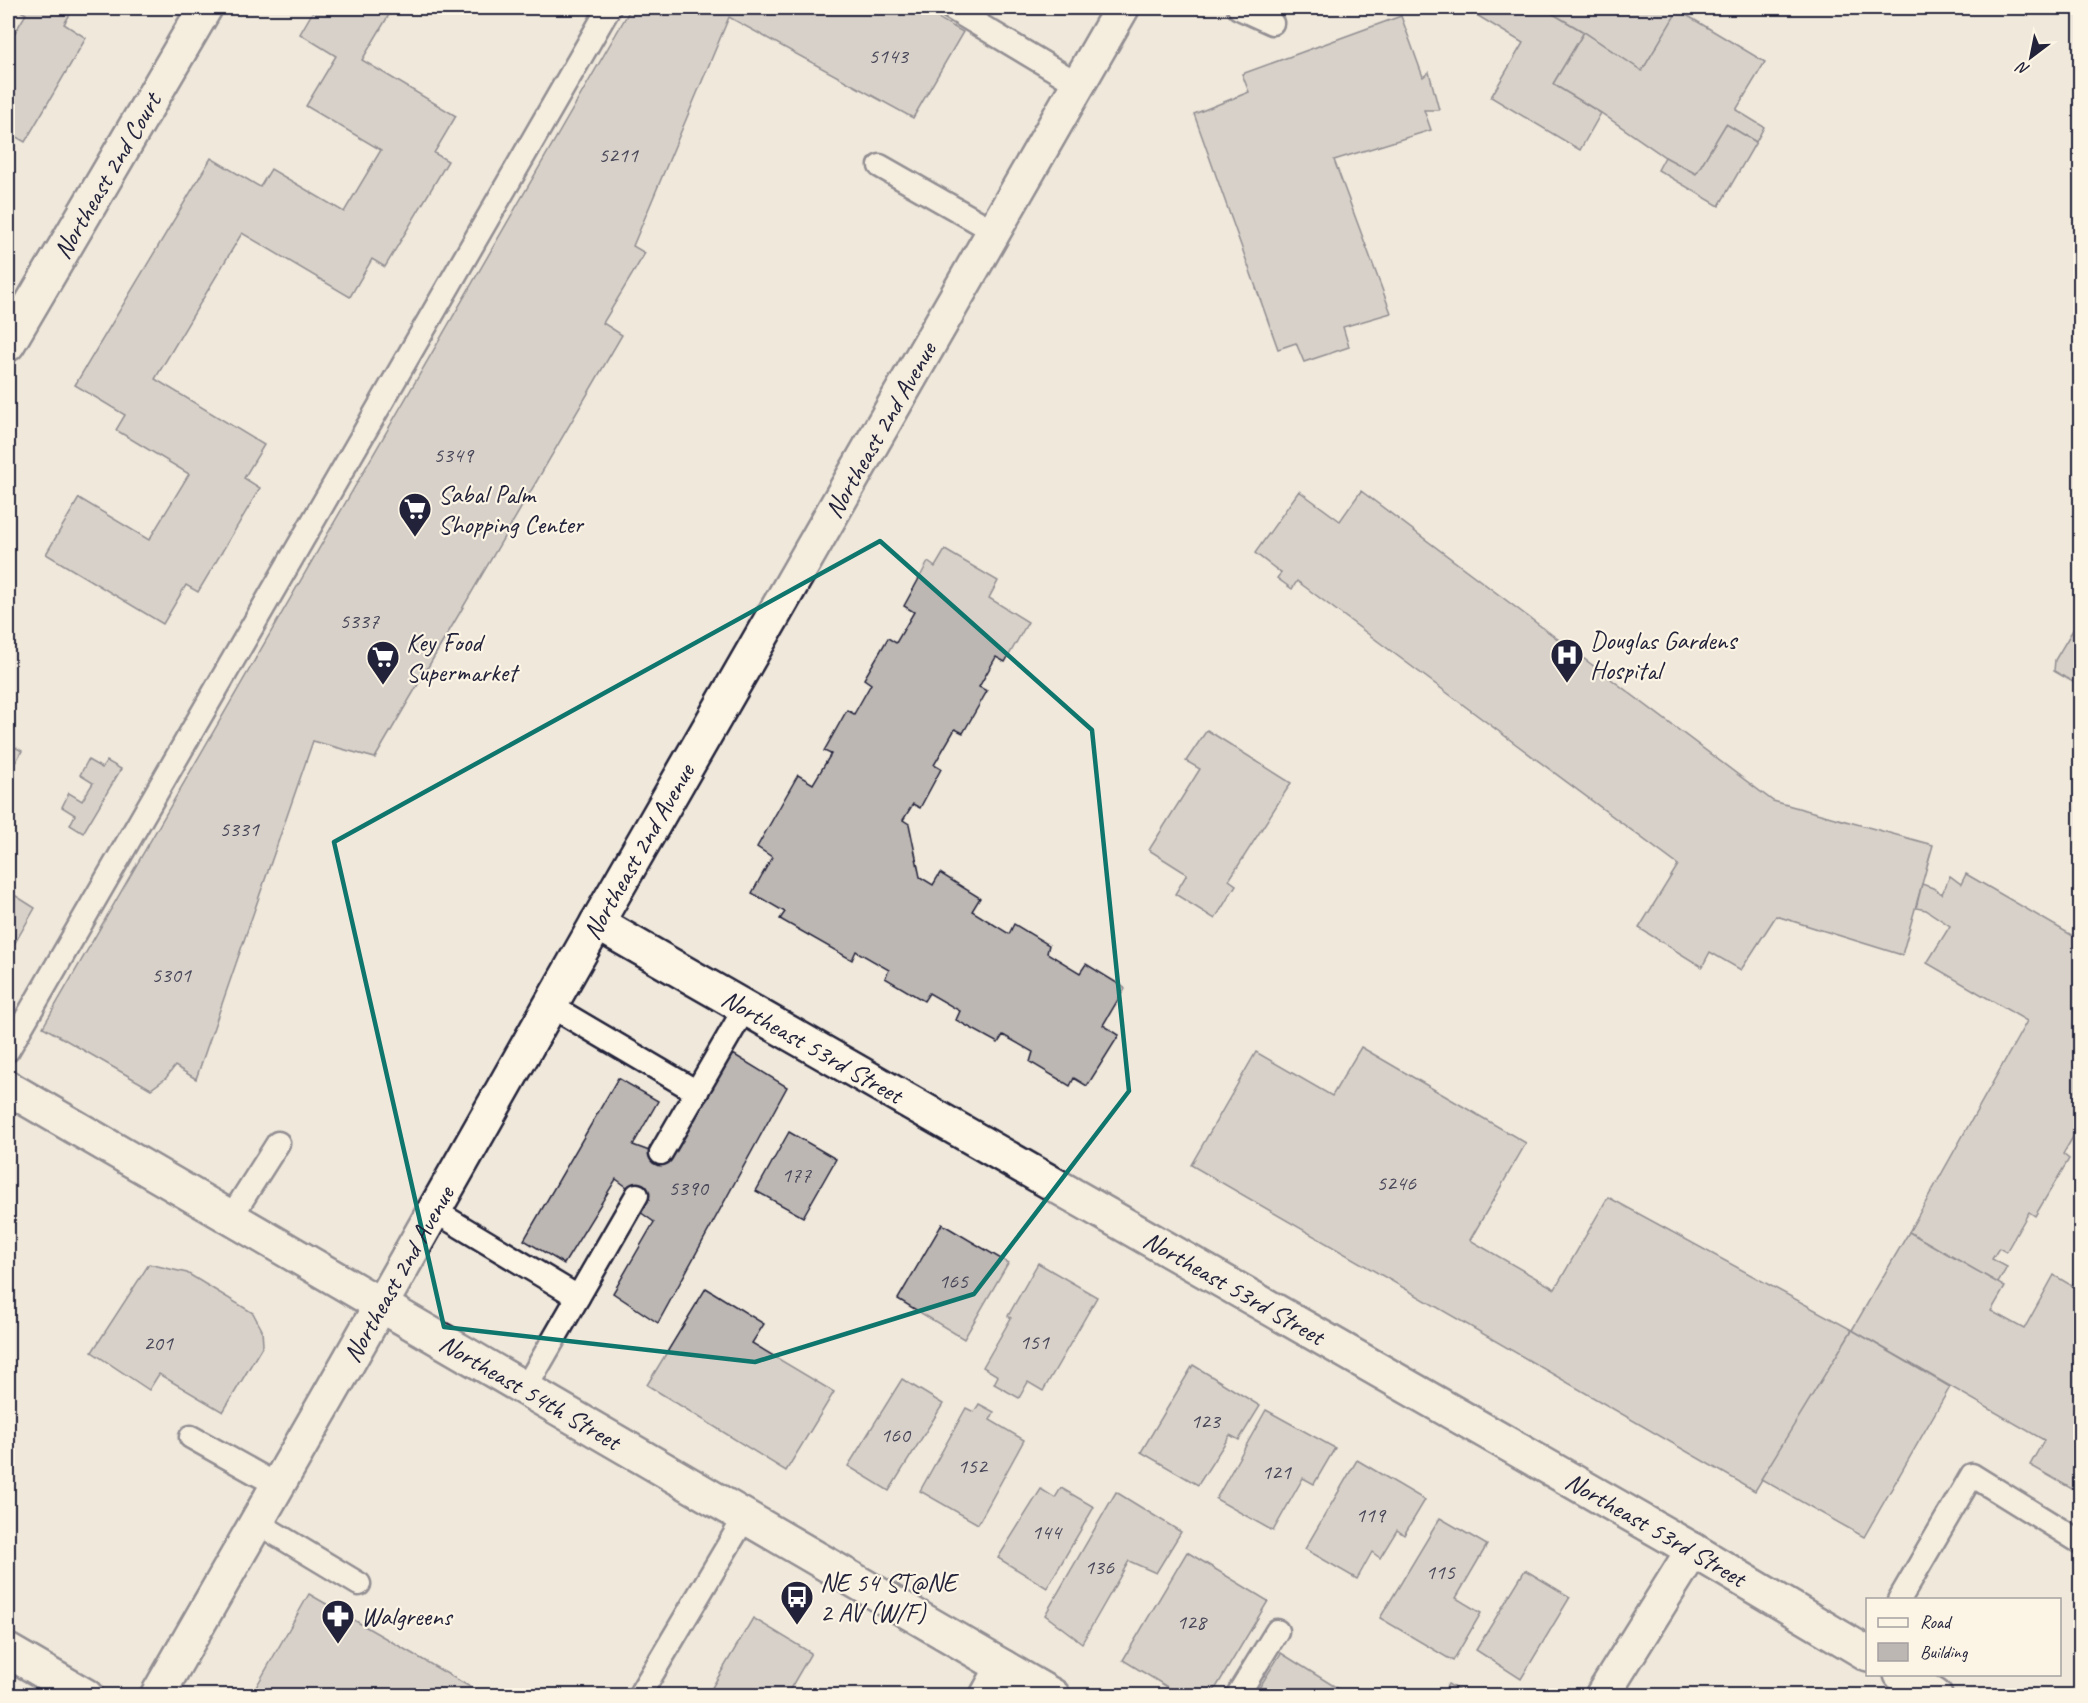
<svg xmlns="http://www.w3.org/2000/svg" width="2088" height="1703" font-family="Caveat,sans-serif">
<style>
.building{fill:#bcb7b3;stroke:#22223b;stroke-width:1.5}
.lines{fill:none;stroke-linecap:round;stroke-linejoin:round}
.lane-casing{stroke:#22223b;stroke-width:27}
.street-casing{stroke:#22223b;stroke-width:38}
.secondary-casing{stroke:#22223b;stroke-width:38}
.lane{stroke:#fcf5e5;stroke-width:22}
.street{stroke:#fcf5e5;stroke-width:33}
.secondary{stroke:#fcf5e5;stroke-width:33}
.marked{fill:none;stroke:#0f766e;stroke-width:4.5;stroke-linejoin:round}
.labels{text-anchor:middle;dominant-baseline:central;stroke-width:4.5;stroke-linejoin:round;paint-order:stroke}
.number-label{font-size:22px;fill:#484759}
.street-label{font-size:26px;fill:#22223b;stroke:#fcf5e5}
.poi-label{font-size:26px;fill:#22223b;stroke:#fcf5e5;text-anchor:start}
</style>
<rect width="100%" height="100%" fill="#efe8db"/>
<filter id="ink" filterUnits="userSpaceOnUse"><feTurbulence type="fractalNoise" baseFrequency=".0167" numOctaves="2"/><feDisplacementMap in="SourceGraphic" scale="12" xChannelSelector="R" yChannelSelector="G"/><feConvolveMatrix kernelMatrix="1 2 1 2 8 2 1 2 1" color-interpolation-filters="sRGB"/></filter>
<g filter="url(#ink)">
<g class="building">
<path d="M15,8H74L64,24L86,38L25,142L8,132V44L26,14Z"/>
<path d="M315,8H393L362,60L456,116L434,153L448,161L385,267L372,259L350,297L242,233L155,379L264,445L244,478L260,488L198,592L186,585L163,624L46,554L79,498L149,540L189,474L116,430L125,415L75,385L211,158L260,187L271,169L344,212L381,150L306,106L336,56L300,34Z"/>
<path d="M631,8H920L963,32L913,118L729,17L633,246L645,253L603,323L622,335L375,758L313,741L196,1079L175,1066L166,1078L151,1089L43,1027Z"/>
<path d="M1465,8H1543L1584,32L1553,84L1601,113L1580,150L1491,97L1523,43Z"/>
<path d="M1543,8H1680L1642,71L1584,32Z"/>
<path d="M1678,10L1765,62L1736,110L1764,127L1756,142L1726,124L1696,174L1665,157L1601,113L1553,84L1584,32L1642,71Z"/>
<path d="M1401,16L1423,77L1429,72L1439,110H1424L1431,130L1334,160L1391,313L1343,327L1349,347L1304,362L1296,343L1278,349L1194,114L1249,92L1242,74Z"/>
<path d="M1726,124L1756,142L1719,206L1658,170L1665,157L1696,174Z"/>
<path d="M1299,491L1340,521L1361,491L1773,801L1933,845L1902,955L1776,916L1741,970L1710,952L1702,967L1639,928L1678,865L1297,581L1292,589L1277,578L1281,573L1255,553Z"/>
<path d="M945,550L998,581L989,598L1028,622L1005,662L996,657L979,687L987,691L963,733L955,729L934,765L941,769L920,808L913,804L903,820L909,824L920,877L933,885L940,873L980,898L972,911L1009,934L1014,924L1049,945L1047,953L1080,973L1086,964L1125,988L1103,1025L1119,1035L1087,1086L1074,1078L1070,1086L1030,1062L1033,1052L1003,1035L998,1043L956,1020L960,1011L929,993L924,1001L885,978L889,970L856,951L852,960L780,919L785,912L752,893L772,857L757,847L798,775L813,784L831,754L824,751L847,710L854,714L871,684L864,679L888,638L896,643L914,612L904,606L928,562L935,567Z"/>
<path d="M2080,618V699L2076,696L2080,686L2054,671L2055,660Z"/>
<path d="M1207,730L1291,783L1229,880L1236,885L1215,919L1175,894L1187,874L1149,850L1200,769L1186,761Z"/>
<path d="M8,743L22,751L8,775Z"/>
<path d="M88,760L102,768L107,761L121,769L83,833L70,825L75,815L62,807L69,793L82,801L93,783L80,775Z"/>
<path d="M1966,874L2080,940V1125L2063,1154L2069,1159L2035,1216L2029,1212L2006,1252L1999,1248L1992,1259L2007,1267L1998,1283L1909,1232L2027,1021L1927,963L1950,926L1926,910L1916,908L1922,884L1933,888L1942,894L1950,876L1961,884Z"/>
<path d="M8,891L35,908L8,955Z"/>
<path d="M1361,1047L1526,1143L1470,1240L1555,1289L1608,1197L1852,1330L1755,1491L1191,1165L1256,1052L1332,1096Z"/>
<path d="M728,1051L787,1087L658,1323L613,1293L654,1222L640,1212L643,1199L616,1179L564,1264L524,1240L618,1078L658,1101L633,1145L671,1159Z"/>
<path d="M789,1132L836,1159L803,1217L756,1191Z"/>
<path d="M942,1224L1008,1263L964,1339L898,1299Z"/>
<path d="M1909,1232L2005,1287L1991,1311L2024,1329L2054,1275L2072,1286L2080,1270V1474L2072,1489L2030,1465L2044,1440L1852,1330Z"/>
<path d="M1038,1263L1097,1297L1043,1391L1028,1382L1019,1398L994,1384L998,1376L983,1367L1011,1318L1008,1316Z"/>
<path d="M149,1264L187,1273L253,1313L262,1330L263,1345L223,1412L159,1374L149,1390L92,1352Z"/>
<path d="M706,1288L764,1324L752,1343L834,1392L786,1471L647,1385Z"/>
<path d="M1852,1330L1950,1387L1864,1537L1761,1479Z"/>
<path d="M1193,1365L1260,1406L1239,1440L1230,1435L1198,1485L1141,1452Z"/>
<path d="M902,1379L943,1404L889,1491L848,1466Z"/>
<path d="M979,1404L994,1412L990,1420L1024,1440L978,1524L920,1491L966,1408L974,1412Z"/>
<path d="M1266,1410L1335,1448L1314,1484L1303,1478L1273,1531L1216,1499Z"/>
<path d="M1357,1460L1425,1500L1404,1535L1397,1530L1380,1558L1372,1552L1357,1579L1305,1549Z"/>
<path d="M1061,1488L1094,1507L1047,1588L998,1558L1041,1489L1055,1498Z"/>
<path d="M1116,1492L1181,1532L1156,1573L1129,1561L1082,1643L1045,1615Z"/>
<path d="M1440,1518L1487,1545L1456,1598L1481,1613L1453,1661L1380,1618Z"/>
<path d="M1187,1552L1268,1601L1211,1696H1182L1123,1660Z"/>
<path d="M1525,1570L1570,1597L1521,1679L1476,1650Z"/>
<path d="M309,1594L484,1695V1696H251Z"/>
<path d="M753,1618L811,1653L786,1696H707Z"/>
<path d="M1281,1653L1350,1696H1254Z"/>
<path d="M1448,1684L1467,1696H1441Z"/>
</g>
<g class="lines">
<g class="lane-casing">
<g id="lane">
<path d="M951,8L1078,84"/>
<path d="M1239,8L1272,23"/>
<path d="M880,166L994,231"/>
<path d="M551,1006L697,1092"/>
<path d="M8,1050L609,8"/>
<path d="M661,1153L745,1008"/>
<path d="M433,1210L578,1297"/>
<path d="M231,1217L278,1143"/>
<path d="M525,1389L637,1195"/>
<path d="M191,1437L277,1485"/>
<path d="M256,1522L359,1584"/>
<path d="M1899,1600L1972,1475L2080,1542"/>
<path d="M639,1696L745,1517"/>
<path d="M1237,1696L1277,1631"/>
</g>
</g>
<g class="street-casing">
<g id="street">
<path id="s1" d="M8,344L205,8"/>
<path id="s2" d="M597,923L1693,1550L1868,1654"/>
<path d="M8,1651L86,1696"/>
<path d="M1901,1674L1935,1696"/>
<path d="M987,1696L1003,1667"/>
<path d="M1602,1696L1693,1550"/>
</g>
</g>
<g class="secondary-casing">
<g id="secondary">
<path id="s3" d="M8,1088L1053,1696"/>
<path id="s4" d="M157,1696L341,1375L597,923L1122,8"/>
</g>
</g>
<use href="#lane" class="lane"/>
<use href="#street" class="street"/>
<use href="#secondary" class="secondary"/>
</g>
</g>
<path d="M0 0H2088V1703H0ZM880,541L1092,730L1129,1091L974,1294L755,1362L444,1327L334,842Z" fill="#efe8db" fill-opacity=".55" fill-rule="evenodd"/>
<path class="marked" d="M880,541L1092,730L1129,1091L974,1294L755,1362L444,1327L334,842Z"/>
<defs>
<g id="supermarket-pin" transform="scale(1.725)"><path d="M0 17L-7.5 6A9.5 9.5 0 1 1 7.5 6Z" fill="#22223b" stroke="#fcf5e5"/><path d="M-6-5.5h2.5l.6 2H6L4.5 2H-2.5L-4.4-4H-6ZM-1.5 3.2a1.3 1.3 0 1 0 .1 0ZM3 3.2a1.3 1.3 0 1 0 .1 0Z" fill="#fff"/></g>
<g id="hospital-pin" transform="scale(1.725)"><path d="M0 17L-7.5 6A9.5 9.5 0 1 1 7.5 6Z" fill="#22223b" stroke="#fcf5e5"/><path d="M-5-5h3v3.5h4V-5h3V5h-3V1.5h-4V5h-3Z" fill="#fff"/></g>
<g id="bus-pin" transform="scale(1.725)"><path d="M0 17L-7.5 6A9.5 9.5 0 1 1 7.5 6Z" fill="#22223b" stroke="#fcf5e5"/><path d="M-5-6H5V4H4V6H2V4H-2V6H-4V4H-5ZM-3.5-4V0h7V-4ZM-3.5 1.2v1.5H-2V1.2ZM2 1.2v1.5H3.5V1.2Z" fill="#fff"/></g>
<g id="pharmacy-pin" transform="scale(1.725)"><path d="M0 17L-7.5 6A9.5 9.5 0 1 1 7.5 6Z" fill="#22223b" stroke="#fcf5e5"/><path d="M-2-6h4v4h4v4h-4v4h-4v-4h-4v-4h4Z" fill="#fff"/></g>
</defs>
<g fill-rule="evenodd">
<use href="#supermarket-pin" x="415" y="509"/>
<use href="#hospital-pin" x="1567" y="655"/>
<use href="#supermarket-pin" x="383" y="657"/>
<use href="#bus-pin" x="797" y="1597"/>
<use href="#pharmacy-pin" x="338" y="1616"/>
</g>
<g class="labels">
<g class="number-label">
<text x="888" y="56">5143</text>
<text x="618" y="155">5211</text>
<text x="453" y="455">5349</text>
<text x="359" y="621">5337</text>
<text x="239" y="829">5331</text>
<text x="171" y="975">5301</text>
<text x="796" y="1175">177</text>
<text x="1396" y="1183">5246</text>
<text x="688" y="1188">5390</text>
<text x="953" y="1281">165</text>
<text x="1034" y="1342">151</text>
<text x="158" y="1343">201</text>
<text x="1205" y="1421">123</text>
<text x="895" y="1435">160</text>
<text x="972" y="1466">152</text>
<text x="1276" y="1472">121</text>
<text x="1370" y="1515">119</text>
<text x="1046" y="1532">144</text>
<text x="1099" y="1567">136</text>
<text x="1440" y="1572">115</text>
<text x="1191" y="1622">128</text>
</g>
<g class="street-label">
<text stroke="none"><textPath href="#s1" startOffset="195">Northeast 2nd Court</textPath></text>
<text stroke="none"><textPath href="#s4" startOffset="1458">Northeast 2nd Avenue</textPath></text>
<text stroke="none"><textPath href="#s4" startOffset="972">Northeast 2nd Avenue</textPath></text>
<text stroke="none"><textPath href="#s2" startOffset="248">Northeast 53rd Street</textPath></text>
<text stroke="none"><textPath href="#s4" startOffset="486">Northeast 2nd Avenue</textPath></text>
<text stroke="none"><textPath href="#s2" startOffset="734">Northeast 53rd Street</textPath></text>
<text stroke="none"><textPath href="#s3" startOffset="604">Northeast 54th Street</textPath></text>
<text stroke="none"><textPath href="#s2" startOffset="1220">Northeast 53rd Street</textPath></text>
</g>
<g class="poi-label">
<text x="438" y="494">Sabal Palm<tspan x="438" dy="30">Shopping Center</tspan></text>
<text x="1590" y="640">Douglas Gardens<tspan x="1590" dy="30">Hospital</tspan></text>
<text x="406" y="642">Key Food<tspan x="406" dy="30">Supermarket</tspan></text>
<text x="820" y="1582">NE 54 ST@NE<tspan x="820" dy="30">2 AV (W/F)</tspan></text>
<text x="361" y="1616">Walgreens</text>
</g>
</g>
<rect width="2088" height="1703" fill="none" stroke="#fcf5e5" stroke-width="30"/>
<rect x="15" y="15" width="2058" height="1673" fill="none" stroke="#22223b" stroke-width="2" filter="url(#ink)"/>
<rect x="1866" y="1598" width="195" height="78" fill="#fcf5e5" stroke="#a5a1a1" stroke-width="1.5"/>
<rect x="1878" y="1618" width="30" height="9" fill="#fcf5e5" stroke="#a5a1a1" stroke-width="1.5"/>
<text x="1920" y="1628" font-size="18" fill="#22223b">Road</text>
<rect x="1878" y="1643" width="30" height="18" fill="#bcb7b3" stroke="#a5a1a1" stroke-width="1.5"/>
<text x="1920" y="1658" font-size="18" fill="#22223b">Building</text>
<g transform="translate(2031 57) rotate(212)" stroke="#fcf5e5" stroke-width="4.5" paint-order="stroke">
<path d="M0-4.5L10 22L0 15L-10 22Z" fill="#22223b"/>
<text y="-9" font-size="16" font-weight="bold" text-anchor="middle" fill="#22223b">N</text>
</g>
</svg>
